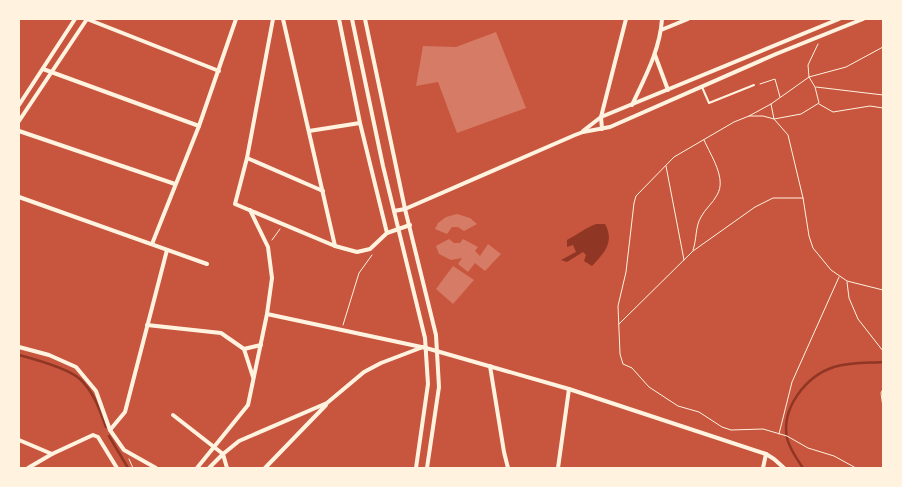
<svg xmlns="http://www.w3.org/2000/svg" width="902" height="487" font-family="'Nunito Sans',sans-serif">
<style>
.water{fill:#8f3625}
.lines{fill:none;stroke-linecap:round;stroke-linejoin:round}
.stream{stroke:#8f3625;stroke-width:2.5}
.building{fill:#d67c66}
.path{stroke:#fff3e0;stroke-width:1}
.service{stroke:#fff3e0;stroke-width:2}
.minor{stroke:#fff3e0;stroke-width:4}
</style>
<rect width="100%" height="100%" fill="#c8553d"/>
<path class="water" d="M596,224H605C615,242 604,253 592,266L584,261L586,255L583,252L567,262L561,260L576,252L573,245L567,247V240C577,235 585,228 596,224Z"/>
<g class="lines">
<g class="stream">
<path d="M19,355C34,359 69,369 80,379C94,392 100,411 106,427"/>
<path d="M109,436L128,468"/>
<path d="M803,468C797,459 790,450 787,438C781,408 806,376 834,367C850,362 867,363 883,362"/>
</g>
</g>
<g class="building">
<path d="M496,32L526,108L457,133L438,82L416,86L423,46L456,47Z"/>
<path d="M457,214L470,218L477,224L464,231L458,227H452L447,234L435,229L438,223L446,217Z"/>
<path d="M449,239L454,243H460L463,239L478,247L475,251L480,256L488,244L501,254L485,271L475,263L468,272L458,264L462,258L451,260L439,254L436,246Z"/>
<path d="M453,266L474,280L453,304L436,289Z"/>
</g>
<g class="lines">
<g class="path">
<path d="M818,44L808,65L809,77L815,87L819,103L801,114L774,119L763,116H749L734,122L674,157L636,196L634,203L626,272L618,306L620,354L623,364L632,368L649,387L678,406L699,412L722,427L731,430L763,429L787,436L808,448L834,456L856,468"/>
<path d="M760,84L775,79L780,97"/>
<path d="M816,87L883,95"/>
<path d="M771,104L774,119L788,135L803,198L809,236L813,248L831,270L847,281L883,290"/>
<path d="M819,104L833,112L870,106L883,108"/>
<path d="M749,116L771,104L809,77L846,67L883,47"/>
<path d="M666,166L684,260"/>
<path d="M272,240L280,229"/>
<path d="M693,250C697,239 695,227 701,217C705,209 713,203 717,195C727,179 711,156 704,140"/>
<path d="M847,282L849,298L858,319L883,351"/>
<path d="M619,324L693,251L755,207L773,198H803"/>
<path d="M343,325L359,273L372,255"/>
<path d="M883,389L881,393L883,407"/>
<path d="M779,434L792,382L839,277"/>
<path d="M129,459L133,468"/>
</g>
<path class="service" d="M702,87L709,103L754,85"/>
<g class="minor">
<path d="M87,19L219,71"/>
<path d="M273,19L247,158L235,204L335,246L357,252L370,249L387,233L410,225"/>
<path d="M283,19L335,246"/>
<path d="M339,19L360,123L387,233"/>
<path d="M352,19L383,166L425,338L428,384L416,468"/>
<path d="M365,19L405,209L436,335L439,387L427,468"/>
<path d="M661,30L688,19"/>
<path d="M655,55L668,90"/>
<path d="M43,69L199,126"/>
<path d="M19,105L75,19"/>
<path d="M632,105C645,77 660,50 662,19"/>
<path d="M19,121L87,19"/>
<path d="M602,129L601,117L626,19"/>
<path d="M19,131L175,184"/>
<path d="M309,131L360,123"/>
<path d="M583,131L601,117L839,19"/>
<path d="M247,158L323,191"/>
<path d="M19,197L207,264"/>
<path d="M394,211L405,209L575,135L583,132L610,127L776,54L863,19"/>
<path d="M152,244L199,126L236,19"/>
<path d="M267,314L426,348L569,389L766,454L774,459L784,468"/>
<path d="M147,325L221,333L244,349L261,345"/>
<path d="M19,347L49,355L76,367L96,391L110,430L124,450L156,468"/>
<path d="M244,349L253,377"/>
<path d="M490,366L504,452L508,468"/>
<path d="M173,415L223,454L209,468"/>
<path d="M110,430L125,412L167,250"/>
<path d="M19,440L52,454"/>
<path d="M28,468L52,454L93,435L98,437L117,468"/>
<path d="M197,468L248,405L267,314L272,278L268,247L250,210"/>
<path d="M227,468L223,454L239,441L327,403L364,372L381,363L423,347"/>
<path d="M265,468L326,405"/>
<path d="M558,468L569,389"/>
<path d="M763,468L766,454"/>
</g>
</g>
<rect width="902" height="487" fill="none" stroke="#fff3e0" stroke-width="40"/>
</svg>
